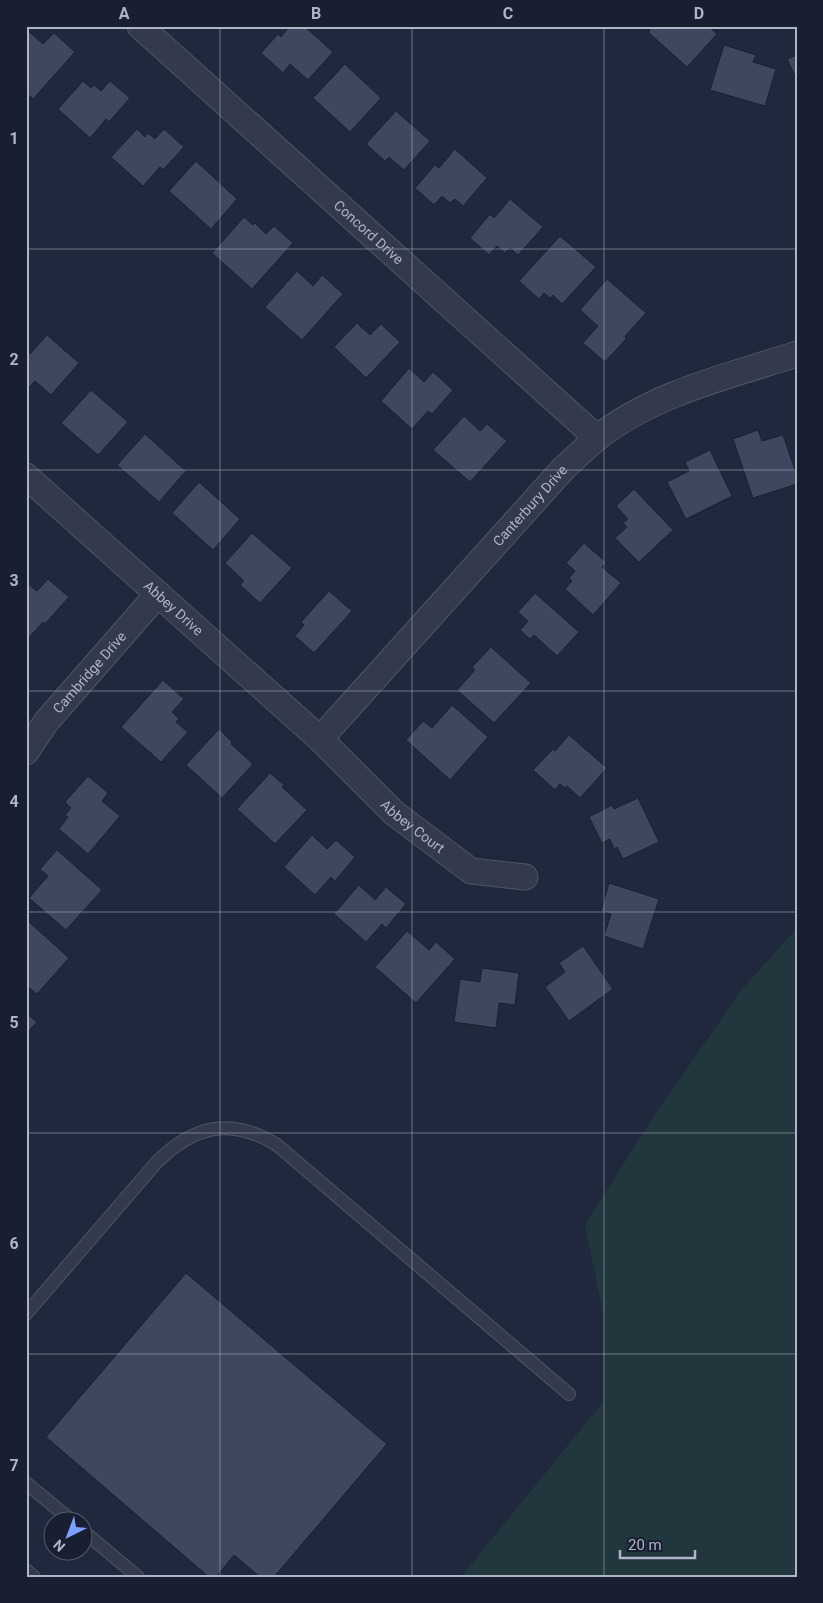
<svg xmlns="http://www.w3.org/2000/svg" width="823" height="1603" font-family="Roboto,sans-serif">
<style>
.green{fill:#21363d}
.building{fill:#3d475e;stroke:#1a2132}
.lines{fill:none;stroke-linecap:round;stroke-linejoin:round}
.lane-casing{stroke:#4e5567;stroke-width:14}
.street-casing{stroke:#4e5567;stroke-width:27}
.lane{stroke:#333a4c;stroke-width:12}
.street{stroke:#333a4c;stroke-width:25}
.grid{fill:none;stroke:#aeb5c8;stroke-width:1;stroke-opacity:0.55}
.labels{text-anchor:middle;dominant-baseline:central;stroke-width:4;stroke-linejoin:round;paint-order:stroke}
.street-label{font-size:14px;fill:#aeb5c8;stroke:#181f30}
.neatline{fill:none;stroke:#aeb5c8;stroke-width:2}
.grid-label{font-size:16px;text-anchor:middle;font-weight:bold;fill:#aeb5c8}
</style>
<rect width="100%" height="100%" fill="#1f283c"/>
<path class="green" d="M797,928V1577H461L603,1402V1313L585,1225L651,1120L742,989Z"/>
<g class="building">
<path d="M290,26H304L333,52L308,80L290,64L283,73L261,53L278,34L281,37Z"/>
<path d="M653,26H708L717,34L687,67L648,32Z"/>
<path d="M27,30L43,44L54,33L75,52L33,99L26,93Z"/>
<path d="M724,45L756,55L753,62L776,69L765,106L710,90Z"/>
<path d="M797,55V80L787,59Z"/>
<path d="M345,64L381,98L350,132L313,98Z"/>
<path d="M83,81L91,88L94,85L101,91L110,81L130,98L109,122L106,119L90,138L58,109Z"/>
<path d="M396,111L430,141L404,170L389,157L385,161L366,144Z"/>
<path d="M137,129L145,137L148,133L155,139L164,129L184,147L163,170L160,167L143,186L111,157Z"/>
<path d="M455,149L487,178L463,206L455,199L450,203L442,196L434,205L415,188L435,165L439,168Z"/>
<path d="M196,161L237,199L211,229L169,191Z"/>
<path d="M510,199L543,227L518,255L510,248L505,253L497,246L489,255L470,238L490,214L494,218Z"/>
<path d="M244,217L253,225L255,223L266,234L274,226L293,243L252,289L212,253Z"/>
<path d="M560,236L596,267L562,304L553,295L550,298L544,293L539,299L519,281Z"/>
<path d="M297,271L313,286L322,275L343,294L302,340L265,307Z"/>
<path d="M607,279L646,313L625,336L626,339L605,362L583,343L598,326L580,310Z"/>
<path d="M357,323L370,335L381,324L400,342L366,378L334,347Z"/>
<path d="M47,335L79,363L51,395L35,381L26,391V351L30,354Z"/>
<path d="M409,368L424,382L433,372L453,390L432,414L428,411L412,429L381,401Z"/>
<path d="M91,390L128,422L98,455L61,423Z"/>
<path d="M464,416L480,431L487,424L507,441L470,482L433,450Z"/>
<path d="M758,430L762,441L783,435L797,476V484L753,498L733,439Z"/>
<path d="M145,434L186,471L159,502L117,465Z"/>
<path d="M710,450L732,496L686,519L667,482L689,471L685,462Z"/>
<path d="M199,482L240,519L213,550L172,513Z"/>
<path d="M634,489L673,530L639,562L615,538L627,527L623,523L628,519L616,506Z"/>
<path d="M252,533L292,568L260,603L240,585L244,581L225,563Z"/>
<path d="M584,543L606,562L602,567L621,583L593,615L565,589L572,581L569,578L575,571L566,563Z"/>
<path d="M48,579L69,597L45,624L43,622L26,641V587L28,584L37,591Z"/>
<path d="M329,591L352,611L314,653L295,636L304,625L301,622Z"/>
<path d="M535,593L579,632L557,656L534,635L530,639L520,630L528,621L518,612Z"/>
<path d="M491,647L531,683L494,723L457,690L475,670L472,667Z"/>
<path d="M163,680L184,699L172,712L179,719L176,722L188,732L161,762L121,727Z"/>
<path d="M452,705L488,737L450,780L406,740L423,721L432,728Z"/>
<path d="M219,729L232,742L231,744L253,764L222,798L186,765Z"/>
<path d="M569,735L607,768L580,798L567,786L565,788L560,784L555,790L533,770L553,749L555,751Z"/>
<path d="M270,773L284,785L282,787L307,810L275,844L237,809Z"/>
<path d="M88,776L108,793L102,801L120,816L88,854L59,829L68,817L65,815L71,808L65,802Z"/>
<path d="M638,798L659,842L623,859L617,847L614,849L610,839L602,843L589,817L612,805L614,809Z"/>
<path d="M312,835L327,849L336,840L355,857L335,881L331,877L315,895L284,867Z"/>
<path d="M57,850L102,890L66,930L29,898L48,876L40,869Z"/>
<path d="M609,883L659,899L643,949L604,936L611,914L601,911Z"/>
<path d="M359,885L375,900L386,887L406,904L386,928L382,924L366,942L334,914Z"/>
<path d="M29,922L69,958L37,994L26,985V925Z"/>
<path d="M407,931L429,950L436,942L455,959L416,1003L375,967Z"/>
<path d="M583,946L613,989L569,1021L545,987L565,972L559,963Z"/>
<path d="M482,968L519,973L515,1005L499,1003L496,1028L454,1022L460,979L480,982Z"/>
<path d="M26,1013L37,1022L26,1034Z"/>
<path d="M186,1273L387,1444L274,1577H260L234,1555L216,1577H209L46,1437Z"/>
</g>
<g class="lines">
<g class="lane-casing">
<g id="lane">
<path d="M26,1314L156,1163C193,1126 230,1116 277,1145L569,1394"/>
<path d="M26,1483L71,1520"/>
<path d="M82,1530L138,1577"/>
<path d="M26,1570L34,1577"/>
</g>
</g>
<g class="street-casing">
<g id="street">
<path id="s1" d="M140,26L597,438"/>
<path id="s2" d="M26,476L320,739L394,813L471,871L525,877"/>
<path id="s3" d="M320,739L563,469C574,459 585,448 597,438C654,393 729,376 797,354"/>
<path id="s4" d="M26,752L46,722L158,594"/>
</g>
</g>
<use href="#lane" class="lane"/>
<use href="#street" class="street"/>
</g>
<path class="grid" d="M220,26V1577M412,26V1577M604,26V1577M26,249H797M26,470H797M26,691H797M26,912H797M26,1133H797M26,1354H797"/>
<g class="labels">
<g class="street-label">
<text stroke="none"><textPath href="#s1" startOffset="308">Concord Drive</textPath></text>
<text stroke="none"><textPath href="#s3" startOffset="314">Canterbury Drive</textPath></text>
<text stroke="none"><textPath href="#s2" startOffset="198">Abbey Drive</textPath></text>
<text stroke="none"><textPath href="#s4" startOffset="102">Cambridge Drive</textPath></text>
<text stroke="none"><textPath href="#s2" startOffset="522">Abbey Court</textPath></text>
</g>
</g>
<rect width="823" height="1603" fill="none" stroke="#181f30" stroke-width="55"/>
<g transform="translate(68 1536) rotate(222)"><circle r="24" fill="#181f30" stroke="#545b6d"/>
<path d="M0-4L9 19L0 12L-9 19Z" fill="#7c9eff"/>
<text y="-8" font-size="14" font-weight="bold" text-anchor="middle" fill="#aeb5c8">N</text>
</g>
<path d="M620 1550v8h75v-8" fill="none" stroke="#aeb5c8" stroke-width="2.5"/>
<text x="628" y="1550" font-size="15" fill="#aeb5c8" stroke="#181f30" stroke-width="4" paint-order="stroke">20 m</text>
<rect x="28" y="28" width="768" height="1548" class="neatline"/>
<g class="grid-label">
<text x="124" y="19">A</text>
<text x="316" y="19">B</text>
<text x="508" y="19">C</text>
<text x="699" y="19">D</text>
<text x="14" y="144">1</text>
<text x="14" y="365">2</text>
<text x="14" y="586">3</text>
<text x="14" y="807">4</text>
<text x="14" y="1028">5</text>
<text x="14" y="1249">6</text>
<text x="14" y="1471">7</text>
</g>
</svg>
